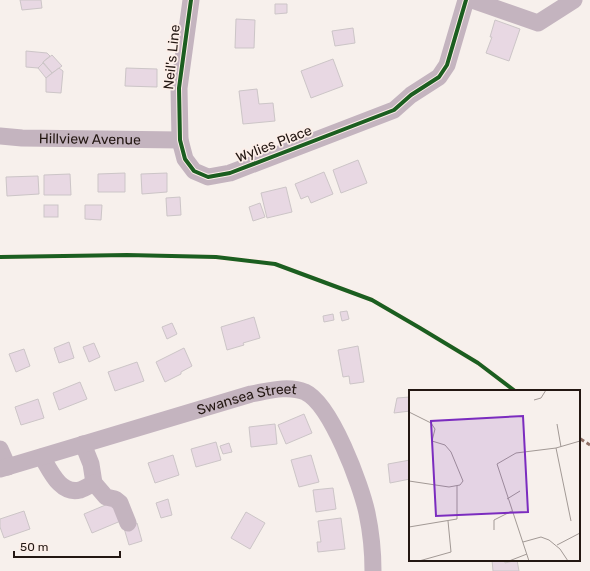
<svg xmlns="http://www.w3.org/2000/svg" width="590" height="571" font-family="Rubik,sans-serif">
<style>
.building{fill:#e8d8e3;stroke:#ccc5c7}
.lines{fill:none;stroke-linecap:round;stroke-linejoin:round}
.street{stroke:#c4b4bf;stroke-width:17}
.quiet{stroke:#8d6e63;stroke-width:3;stroke-dasharray:6 3;stroke-linecap:butt}
.cycleway-casing{stroke:#fceee8;stroke-width:6}
.cycleway{stroke:#1b5e20;stroke-width:4}
.labels{text-anchor:middle;dominant-baseline:central;stroke-width:3.5;stroke-linejoin:round;paint-order:stroke}
.street-label{font-size:14px;fill:#231712;stroke:#fceee8}
.inset-road{fill:none;stroke:#a29995;stroke-width:1}
.view{fill:#7b2cbf;fill-opacity:0.15;stroke:#7b2cbf;stroke-width:2}
.inset-edge{fill:none;stroke:#231712;stroke-width:2}
</style>
<rect width="100%" height="100%" fill="#f7f0ec"/>
<g class="building">
<path d="M20,0H41L42,8L22,10Z"/>
<path d="M275,4H287V13L275,14Z"/>
<path d="M236,19L255,20L254,48H235Z"/>
<path d="M495,20L520,29L509,61L486,53L492,37H490Z"/>
<path d="M353,28L355,43L335,46L332,31Z"/>
<path d="M26,51L47,53L50,56L43,62V63L38,68L26,67Z"/>
<path d="M52,55L62,66L52,73L43,62Z"/>
<path d="M333,59L343,86L311,98L301,71Z"/>
<path d="M43,63L52,73L46,78L38,68Z"/>
<path d="M59,68L63,71L61,93L46,92V78Z"/>
<path d="M126,68L157,69V87L125,86Z"/>
<path d="M257,89L259,104L273,103L275,121L243,124L239,91Z"/>
<path d="M358,160L367,183L341,193L333,170Z"/>
<path d="M324,172L333,194L311,203L308,196L301,199L295,184Z"/>
<path d="M125,173V192H98V174Z"/>
<path d="M167,173V192L142,194L141,174Z"/>
<path d="M70,174L71,195H44V175Z"/>
<path d="M38,176L39,194L7,196L6,177Z"/>
<path d="M286,187L292,212L267,218L261,193Z"/>
<path d="M180,197L181,215L167,216L166,198Z"/>
<path d="M260,203L265,217L253,221L249,207Z"/>
<rect x="44" y="205" width="14" height="12"/>
<path d="M85,205H102L101,220L85,219Z"/>
<path d="M347,311L349,319L342,321L340,312Z"/>
<path d="M333,314L334,320L324,322L323,316Z"/>
<path d="M254,317L260,338L243,343L244,345L227,350L221,327Z"/>
<path d="M172,323L177,334L167,339L162,327Z"/>
<path d="M69,342L74,358L59,363L54,348Z"/>
<path d="M94,343L100,357L89,362L83,347Z"/>
<path d="M358,346L364,382L350,384L349,376L343,377L338,350Z"/>
<path d="M184,348L192,366L181,372V374L165,382L156,362Z"/>
<path d="M24,349L30,366L16,372L9,354Z"/>
<path d="M137,362L144,381L115,391L108,372Z"/>
<path d="M80,382L87,399L59,410L53,393Z"/>
<path d="M410,397V411L394,413L397,398Z"/>
<path d="M38,399L44,418L21,425L15,407Z"/>
<path d="M304,414L312,433L286,444L278,425Z"/>
<path d="M275,424L277,444L251,447L249,427Z"/>
<path d="M216,442L221,460L196,467L191,449Z"/>
<path d="M229,443L232,452L223,454L220,446Z"/>
<path d="M173,455L179,475L155,483L148,463Z"/>
<path d="M311,455L319,482L299,487L291,460Z"/>
<path d="M410,460V479L390,483L388,464Z"/>
<path d="M333,488L336,509L316,512L313,490Z"/>
<path d="M168,499L172,515L161,518L156,503Z"/>
<path d="M115,501L123,520L92,533L84,514Z"/>
<path d="M24,511L30,529L4,538L0,527V519Z"/>
<path d="M246,512L265,523L250,549L231,538Z"/>
<path d="M341,518L345,549L318,552L317,542H321L318,521Z"/>
<path d="M137,523L142,541L129,545L124,528Z"/>
<path d="M486,560H505V563L517,560L519,571H493L492,560Z"/>
</g>
<g class="lines">
<g class="street">
<path d="M191,0L179,88L180,140L185,159L194,171L208,177L230,173L394,110L411,95L439,77L447,65L466,0"/>
<path d="M472,0L538,23L574,0"/>
<path id="s1" d="M0,136L22,138L180,140"/>
<path d="M83,444L91,464L94,483L106,497L115,499L120,503L128,523"/>
<path d="M0,449L8,467"/>
<path d="M42,457C50,470 60,495 80,490C85,488 90,485 94,483"/>
<path id="s2" d="M0,469L251,394C268,391 288,385 305,392C331,404 361,485 367,513C371,532 373,552 373,571"/>
</g>
<path class="quiet" d="M579,438L590,445"/>
<g class="cycleway-casing">
<g id="cycleway">
<path d="M191,0L179,88L180,140L185,159L194,171L208,177L230,173L394,110L411,95L439,77L447,65L466,0"/>
<path d="M0,257L127,255L216,257L275,264L372,300L420,328L478,363L515,391"/>
</g>
</g>
<use href="#cycleway" class="cycleway"/>
</g>
<g class="labels">
<g class="street-label">
<text transform="translate(172 57) rotate(-84)">Neil's Line</text>
<text stroke="none"><textPath href="#s1" startOffset="90">Hillview Avenue</textPath></text>
<text transform="translate(274 144) rotate(-21)">Wylies Place</text>
<text stroke="none"><textPath href="#s2" startOffset="257">Swansea Street</textPath></text>
</g>
</g>
<g transform="translate(409 390)">
<rect width="171" height="171" fill="#f7f0ec"/>
<path class="inset-road" d="M125,10L132,8L137,0M0,22L22,33L26,39L23,51L36,55L42,62L54,91L51,95L40,97L0,91M148,34L152,57M147,58L162,131M98,109L111,101M0,137L48,129V96M85,140V130L103,121M114,152L132,147L140,150L151,159L159,171M148,155L171,143M10,171L42,162L39,131M100,171L118,164M120,171L88,74L107,63L147,58L171,51"/>
<path class="view" d="M114,26L119,122L27,126L22,31Z"/>
<rect width="171" height="171" class="inset-edge"/>
</g>
<path d="M14 551v6h106v-6" fill="none" stroke="#231712" stroke-width="2"/>
<text x="20" y="551" font-size="12" fill="#231712" stroke="#fceee8" stroke-width="3" paint-order="stroke">50 m</text>
</svg>
